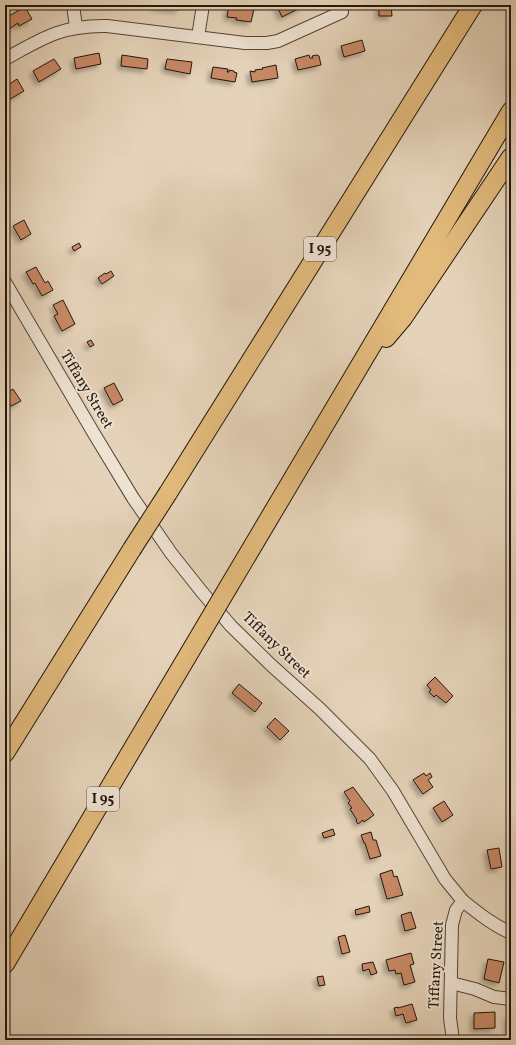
<svg xmlns="http://www.w3.org/2000/svg" width="516" height="1045" font-family="Vollkorn,serif">
<style>
.building{fill:#c88966;stroke:#22170c;filter:url(#shadow)}
.lines{fill:none;stroke-linecap:round;stroke-linejoin:round}
.minor-casing{stroke:#534637;stroke-width:14}
.highway-casing{stroke:#22170c;stroke-width:20}
.minor{stroke:#eee2d2;stroke-width:12}
.highway{stroke:#e2ba7c;stroke-width:18}
.highway-bridge-casing{stroke:#22170c;stroke-width:20;stroke-linecap:butt}
.highway-bridge{stroke:#e2ba7c;stroke-width:18}
.labels{text-anchor:middle;dominant-baseline:central;stroke-width:4;stroke-linejoin:round;paint-order:stroke}
.shield{fill:#eee2d2;stroke:#5f5447;stroke-width:1}
.shield-label{font-size:14px;font-weight:bold;fill:#22170c}
.street-label{font-size:15px;fill:#22170c;stroke:#eee2d2}
</style>
<defs>
<filter id="shadow"><feDropShadow dx="-3.5" dy="3.5" stdDeviation="2" flood-color="#0004"/></filter>
</defs>
<rect width="100%" height="100%" fill="#e5d3b9"/>
<filter id="stains"><feTurbulence type="fractalNoise" baseFrequency=".005" numOctaves="4"/><feColorMatrix values="0 0 0 0 .2 0 0 0 0 .09 0 0 0 0 .02 0 0 0 .5 -.17"/></filter>
<radialGradient id="worn" r=".72"><stop offset=".6" stop-color="#630" stop-opacity="0"/><stop offset="1" stop-color="#630" stop-opacity=".3"/></radialGradient>
<g class="building">
<path d="M154,5H179L178,10L154,7Z"/>
<path d="M229,5L254,9L251,22L236,20L237,18L227,17Z"/>
<path d="M279,5H304V6L282,17L277,6Z"/>
<path d="M379,5H391L392,16H379Z"/>
<path d="M25,7L32,19L19,26L18,23L9,29L5,22V18Z"/>
<path d="M362,40L365,51L344,57L341,46Z"/>
<path d="M99,53L101,64L76,69L74,58Z"/>
<path d="M122,55L148,59L147,69L121,66Z"/>
<path d="M309,55L310,58H313L312,56L317,55L319,56L321,65L298,70L295,59Z"/>
<path d="M54,59L61,69L39,82L33,71Z"/>
<path d="M167,59L192,62L190,74L165,69Z"/>
<path d="M276,65L278,78L252,82L250,71L255,72V70L263,69L262,68Z"/>
<path d="M213,67L228,69L227,72H229V70L234,71V72L237,73L235,82L211,78Z"/>
<path d="M17,79L24,91L5,102V87Z"/>
<path d="M5,198L10,206L6,209L5,207Z"/>
<path d="M24,220L31,234L21,240L13,226Z"/>
<path d="M79,243L81,247L74,251L72,247Z"/>
<path d="M36,267L45,283L48,281L53,290L42,296L35,283L33,284L26,272Z"/>
<path d="M111,271L114,276L102,284L98,278L105,273L106,274Z"/>
<path d="M63,300L75,324L62,331L54,316L58,314L53,305Z"/>
<path d="M91,340L94,345L90,347L87,342Z"/>
<path d="M114,383L123,400L113,405L104,388Z"/>
<path d="M13,389L21,401L11,406L5,397V394Z"/>
<path d="M435,677L453,696L446,703L436,695L434,697L429,692L431,690L427,685Z"/>
<path d="M239,684L262,703L255,712L232,693Z"/>
<path d="M275,718L289,731L280,740L267,727Z"/>
<path d="M424,773L426,776L430,773L432,777L428,780L433,787L423,794L413,780Z"/>
<path d="M353,787L374,815L364,822L363,820L358,824L356,821L357,820L350,809L352,808L348,803L350,801L344,792Z"/>
<path d="M444,801L453,815L442,822L433,808Z"/>
<path d="M333,829L335,835L324,838L322,833Z"/>
<path d="M371,832L373,840H376L381,856L370,859L365,843H364L361,835Z"/>
<path d="M499,848L502,867L491,869L487,850Z"/>
<path d="M392,870L394,877L397,876L403,895L387,899L380,874Z"/>
<path d="M369,906L370,912L356,915L355,910Z"/>
<path d="M411,912L416,928L405,931L401,915Z"/>
<path d="M345,935L350,952L342,954L338,937Z"/>
<path d="M411,953L414,964L410,965L415,982L404,985L401,973L396,974L395,970L389,971L386,960Z"/>
<path d="M488,959L504,962L499,983L484,979Z"/>
<path d="M373,962L377,973L371,975L369,969L363,971L362,964Z"/>
<path d="M323,976L325,985L319,986L317,977Z"/>
<path d="M412,1004L417,1020L406,1023L403,1014L396,1016L394,1008L398,1007V1008Z"/>
<path d="M495,1012V1028L474,1029V1013Z"/>
<rect x="508" y="1016" width="3" height="16"/>
</g>
<g class="lines">
<g class="minor-casing">
<g id="minor">
<path d="M73,5L76,27"/>
<path d="M198,37L203,5"/>
<path d="M5,59C43,38 62,25 107,26L245,43H267L278,41L342,12"/>
<path d="M5,282L93,432L133,498L171,553L202,592L231,626L271,665L320,709L370,759L393,791L445,879L463,901L456,910L452,925L450,1018L453,1040"/>
<path d="M463,901C478,913 493,925 511,933"/>
<path d="M451,983L475,989L494,997L511,999"/>
</g>
</g>
<g class="highway-casing">
<g id="highway">
<path d="M386,338L403,318L511,157"/>
<path d="M168,493L473,5"/>
<path d="M229,586L511,111"/>
<path d="M5,753L132,549"/>
<path d="M5,964L200,635"/>
</g>
</g>
<use href="#minor" class="minor"/>
<use href="#highway" class="highway"/>
<g class="highway-bridge-casing">
<g id="highway-bridge">
<path d="M132,549L168,493"/>
<path d="M200,635L229,586"/>
</g>
</g>
<use href="#highway-bridge" class="highway-bridge"/>
</g>
<g class="labels">
<g class="shield">
<rect x="304" y="237" width="32" height="24" rx="3"/>
<rect x="87" y="787" width="32" height="24" rx="3"/>
</g>
<g class="shield-label">
<text x="320" y="249">I 95</text>
<text x="103" y="799">I 95</text>
</g>
<g class="street-label">
<text transform="translate(86 390) rotate(59)">Tiffany Street</text>
<text transform="translate(276 646) rotate(44)">Tiffany Street</text>
<text transform="translate(437 965) rotate(-87)">Tiffany Street</text>
</g>
</g>
<rect width="516" height="1045" fill="none" stroke="#e5d3b9" stroke-width="20"/>
<rect x="6" y="6" width="504" height="1033" fill="none" stroke="#22170c" stroke-width="2"/>
<rect x="10" y="10" width="496" height="1025" fill="none" stroke="#22170c"/>
<rect width="100%" height="100%" filter="url(#stains)"/>
<rect width="100%" height="100%" fill="url(#worn)"/>
</svg>
